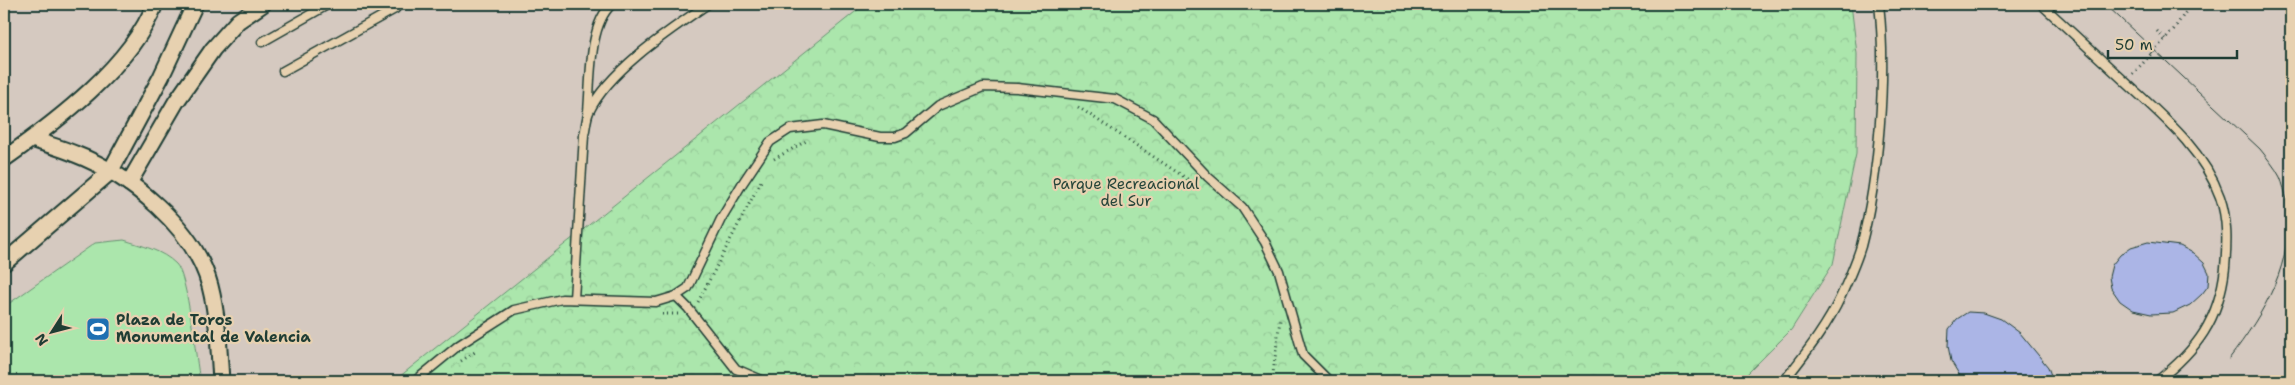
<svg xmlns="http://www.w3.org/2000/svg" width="2295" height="385" font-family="'Shantell Sans',sans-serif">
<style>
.forest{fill:url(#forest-crowns);stroke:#659270}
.pitch{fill:#abe6ac;stroke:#659270}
.building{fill:#abb5e6;stroke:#1f3d34}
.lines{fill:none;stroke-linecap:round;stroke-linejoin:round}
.service-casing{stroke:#1f3d34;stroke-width:11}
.minor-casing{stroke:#1f3d34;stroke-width:19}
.path{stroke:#1f3d34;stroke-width:3;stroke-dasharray:1 4;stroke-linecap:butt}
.service{stroke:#e7d1b0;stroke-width:8}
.minor{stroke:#e7d1b0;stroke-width:15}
.tram{stroke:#1f3d34;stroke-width:1}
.labels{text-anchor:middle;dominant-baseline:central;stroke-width:4.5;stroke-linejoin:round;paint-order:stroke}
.park-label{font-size:15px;fill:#26453a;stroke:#e7d1b0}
.poi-label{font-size:15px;font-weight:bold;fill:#1f3d34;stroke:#e7d1b0;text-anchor:start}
</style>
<defs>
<pattern id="forest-crowns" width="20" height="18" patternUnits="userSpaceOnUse" patternTransform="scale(1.25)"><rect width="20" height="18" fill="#abe6ac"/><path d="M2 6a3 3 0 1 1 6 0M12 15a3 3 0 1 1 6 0" fill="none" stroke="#93c695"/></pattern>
</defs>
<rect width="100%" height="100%" fill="#d5c9c0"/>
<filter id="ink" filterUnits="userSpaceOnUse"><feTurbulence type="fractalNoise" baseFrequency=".02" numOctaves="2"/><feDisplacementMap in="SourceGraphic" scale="10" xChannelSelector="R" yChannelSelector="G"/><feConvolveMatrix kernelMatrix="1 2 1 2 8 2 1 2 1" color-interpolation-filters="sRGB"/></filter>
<g filter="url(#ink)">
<path class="forest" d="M865,4H1851L1857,54L1856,154L1833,264L1791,330L1740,381H394Z"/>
<path class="pitch" d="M124,240C142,246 162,250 176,264C188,275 196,361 200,381H4V307L95,243Z"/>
<g class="building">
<path d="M2148,242L2180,246L2193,253L2204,263L2209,273L2208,286L2202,294L2190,305L2173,313L2151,314L2133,310L2120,301L2111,288L2109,277L2112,265L2120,255L2131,247Z"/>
<path d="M1968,312L1984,313L2001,319L2020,333L2048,367L2053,381H1963L1951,361L1948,346L1949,329L1957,319Z"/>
</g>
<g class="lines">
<g class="service-casing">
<g id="service">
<path d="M2041,4C2071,32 2102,60 2133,89C2167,120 2204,152 2220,197C2228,220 2227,244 2225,268C2219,320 2197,350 2157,381"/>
<path d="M262,42L329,4"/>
<path d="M283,71L395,9L399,4"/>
<path d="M588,111C591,81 588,25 612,4"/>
<path d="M676,296L688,308L736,369L764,381"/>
<path d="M574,299L584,135C586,127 586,119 589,112C609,70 670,30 708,4"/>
<path d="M415,381L459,345L514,310L562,299L656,302L676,296L688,288L721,219L742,184L770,142L790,129L823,125L880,137H895L906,133L938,106L983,87L1017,88L1115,99L1153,119L1208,177L1242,207L1265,242L1279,271L1303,355L1329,381"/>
<path d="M1784,381C1805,354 1827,327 1841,296C1848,280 1856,263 1861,246C1879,177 1887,75 1879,4"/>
</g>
</g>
<g class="minor-casing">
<g id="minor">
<path d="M32,139C46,144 61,148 75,154C130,175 195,228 210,286C218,317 219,350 221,381"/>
<path d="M4,159C56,122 132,65 155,4"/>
<path d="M129,183L176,102L213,49L238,21L263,4"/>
<path d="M4,263L110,172L161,77L195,4"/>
</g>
</g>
<g class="path">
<path d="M2157,31L2165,39"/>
<path d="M2143,46L2152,54"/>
<path d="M2133,74L2174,29L2191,4"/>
<path d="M1078,107L1198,186"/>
<path d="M774,159L808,140"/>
<path d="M698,302L761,181"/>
<path d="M662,314H678"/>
<path d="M461,361L475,352"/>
<path d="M1272,381L1280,320"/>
</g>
<use href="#service" class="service"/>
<use href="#minor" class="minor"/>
<path class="tram" d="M2105,4L2260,149C2267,158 2275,167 2280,177C2283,184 2285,193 2287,200C2295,262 2265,312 2229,359"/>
</g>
</g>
<defs>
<g id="stadium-square" transform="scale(1.25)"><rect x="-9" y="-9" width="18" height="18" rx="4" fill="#1f6fb2" stroke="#e7d1b0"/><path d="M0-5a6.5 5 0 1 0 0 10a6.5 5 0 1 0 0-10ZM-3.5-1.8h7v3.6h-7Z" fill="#fff"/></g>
</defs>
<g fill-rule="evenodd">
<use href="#stadium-square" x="98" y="329"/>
</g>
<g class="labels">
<g class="park-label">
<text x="1126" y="184">Parque Recreacional<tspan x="1126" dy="17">del Sur</tspan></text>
</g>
<g class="poi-label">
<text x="116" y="320">Plaza de Toros<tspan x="116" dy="17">Monumental de Valencia</tspan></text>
</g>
</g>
<rect width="2295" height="385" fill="none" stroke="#e7d1b0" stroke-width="20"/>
<rect x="10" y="10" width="2275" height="365" fill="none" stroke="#1f3d34" stroke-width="2" filter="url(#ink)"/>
<g transform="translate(52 332) rotate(234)" stroke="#e7d1b0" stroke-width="4" paint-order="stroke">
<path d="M0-4L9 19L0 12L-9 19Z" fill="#1f3d34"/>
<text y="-8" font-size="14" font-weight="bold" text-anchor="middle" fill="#1f3d34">N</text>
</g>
<path d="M2108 50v8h129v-8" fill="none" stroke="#1f3d34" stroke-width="2.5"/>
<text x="2115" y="50" font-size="15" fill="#1f3d34" stroke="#e7d1b0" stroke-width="4" paint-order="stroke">50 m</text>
</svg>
